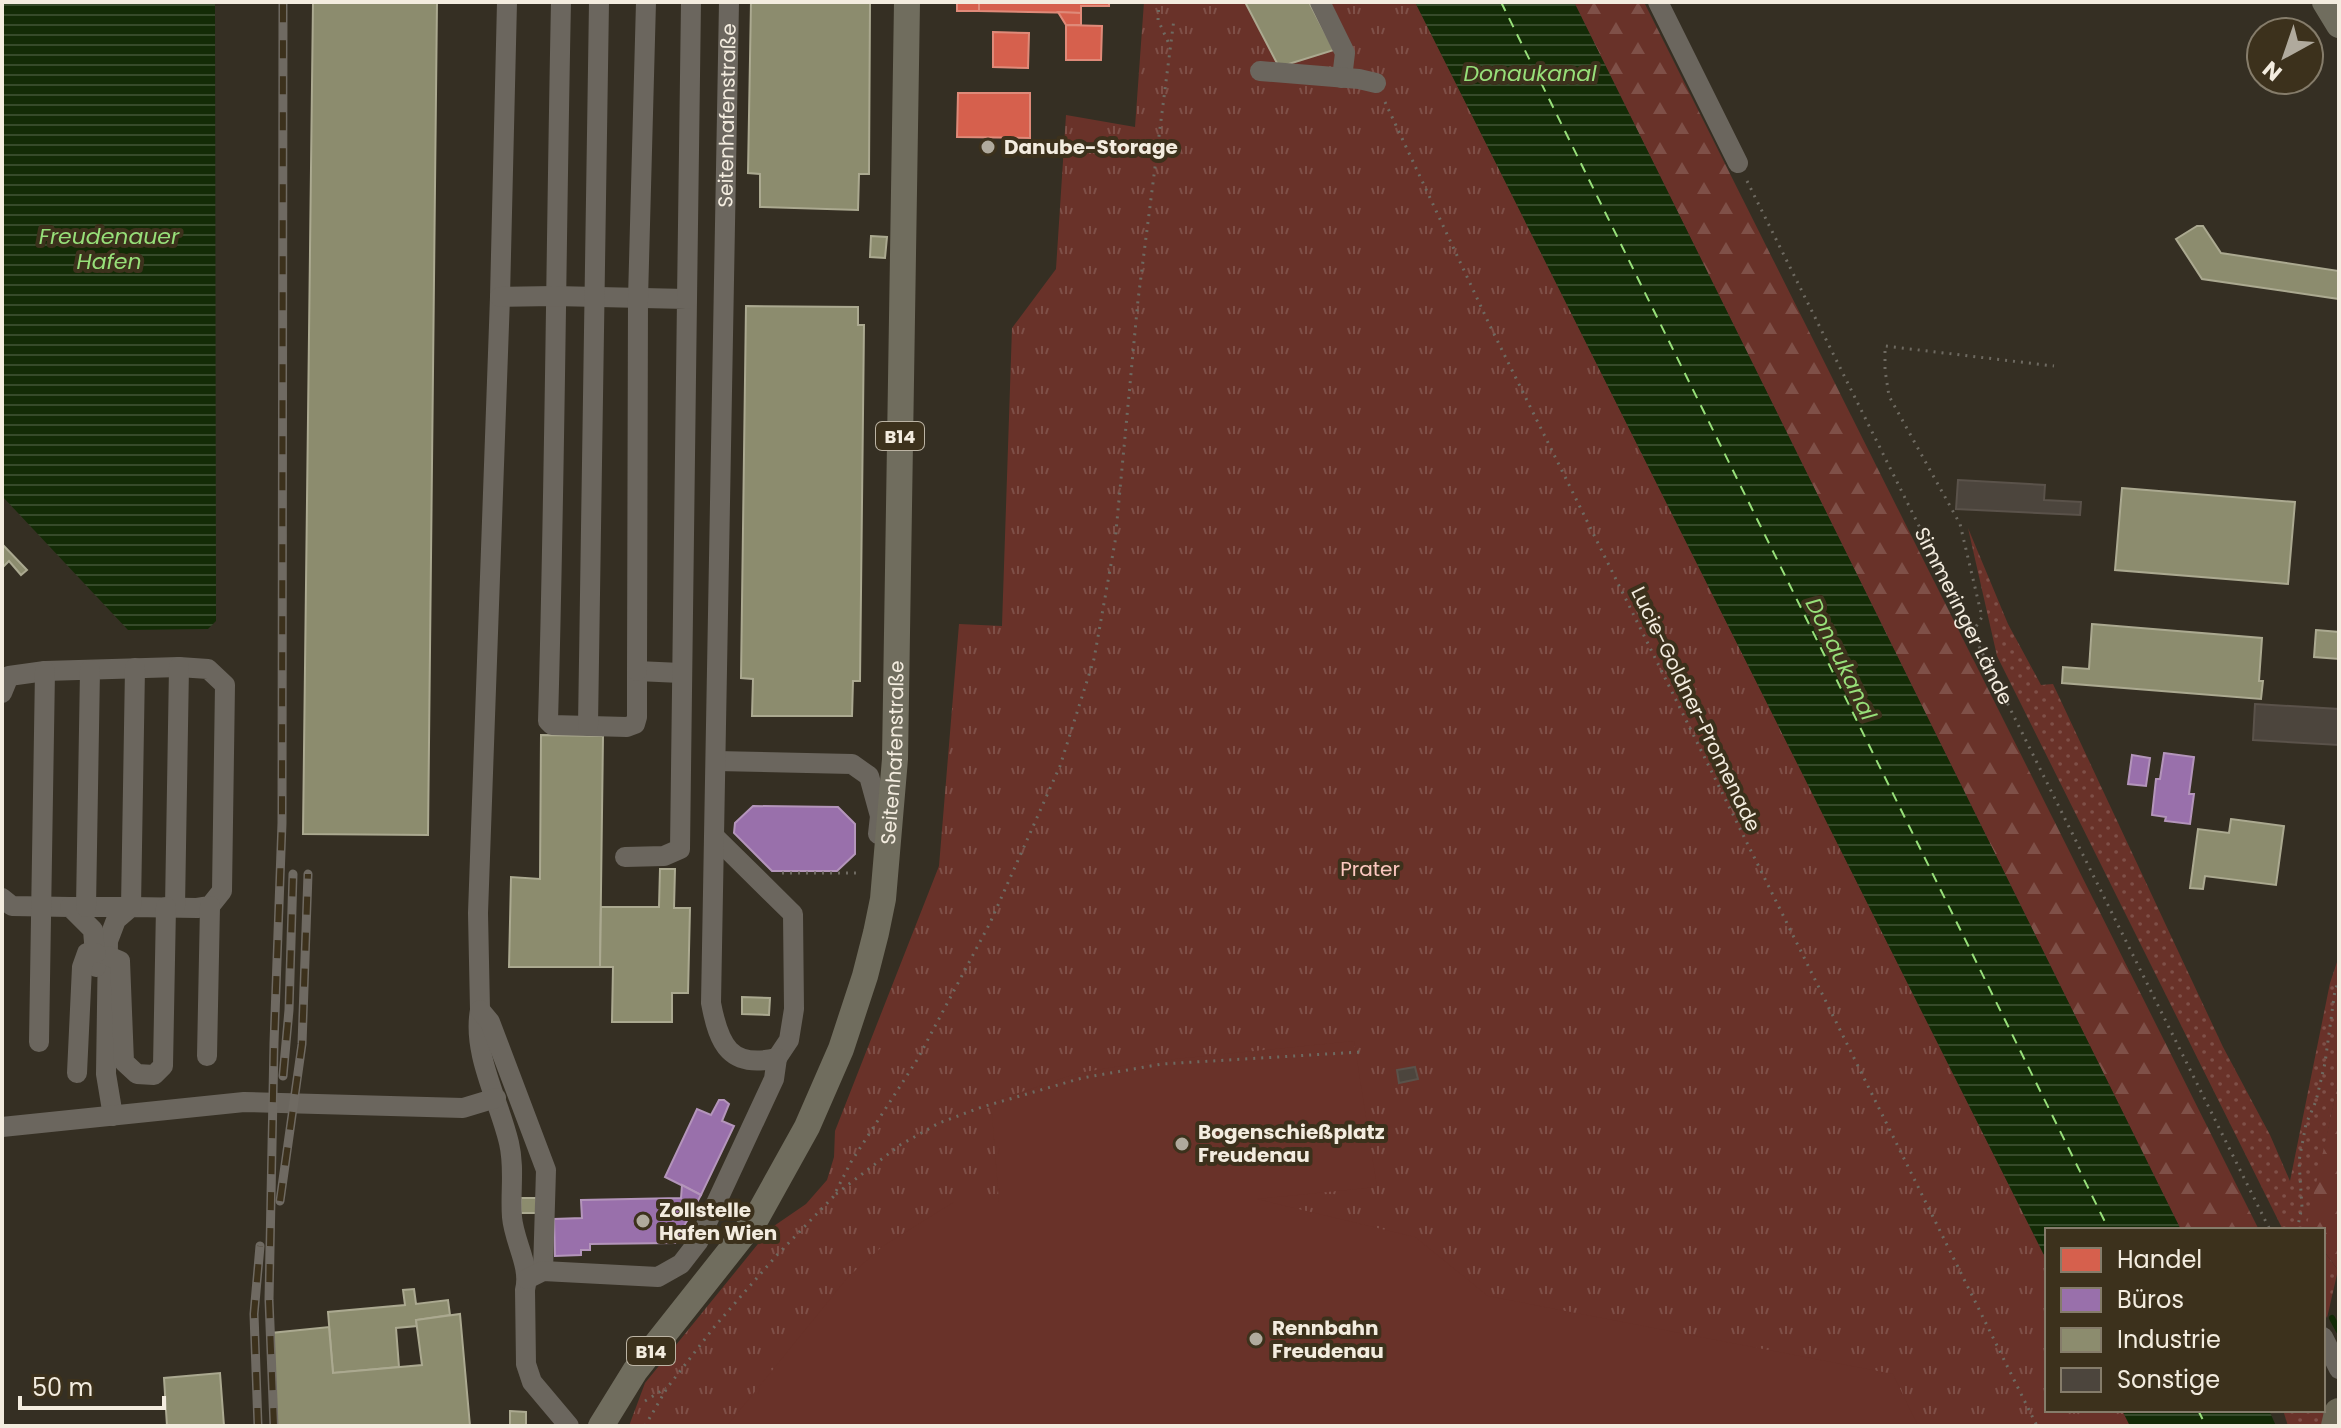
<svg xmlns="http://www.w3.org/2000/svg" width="2341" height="1428" font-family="Poppins,sans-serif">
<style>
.grass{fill:url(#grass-dots)}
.forest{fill:url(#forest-firs)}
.park{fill:url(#park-tufts)}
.pitch{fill:#693229}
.water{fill:url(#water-rules)}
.shops{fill:#d6604d;stroke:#df8a79;stroke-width:2}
.offices{fill:#9970ab;stroke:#b495bb;stroke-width:2}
.industry{fill:#8c8c6e;stroke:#aba990;stroke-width:2}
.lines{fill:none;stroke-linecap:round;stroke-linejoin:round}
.stream{stroke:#132b06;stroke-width:6}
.ferry{stroke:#97df79;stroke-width:2;stroke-dasharray:10 8;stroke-linecap:butt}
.building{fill:#4c453d;stroke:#5a524a;stroke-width:2}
.path{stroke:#6e6a61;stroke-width:3;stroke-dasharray:2 6;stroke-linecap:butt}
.minor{stroke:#6b665e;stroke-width:20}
.major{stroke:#706d5e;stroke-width:26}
.highway{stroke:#6b6755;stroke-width:30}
.rail-casing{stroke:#6f6a62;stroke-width:9}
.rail{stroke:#3c311c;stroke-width:6;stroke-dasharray:18;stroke-linecap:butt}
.poi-dot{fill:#b0aa9d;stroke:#3c311c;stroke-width:3}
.labels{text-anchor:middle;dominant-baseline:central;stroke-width:8;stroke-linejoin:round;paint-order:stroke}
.shield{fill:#3c311c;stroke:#bcb4a4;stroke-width:2}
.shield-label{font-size:18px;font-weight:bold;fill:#f3ecdf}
.street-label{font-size:20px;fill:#f3ecdf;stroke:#3c311c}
.poi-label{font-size:20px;font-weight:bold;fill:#f3ecdf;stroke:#3c311c;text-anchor:start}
.park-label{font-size:20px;fill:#fcc8c0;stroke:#3c311c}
.water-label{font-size:22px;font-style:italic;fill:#97df79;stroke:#3c311c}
</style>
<defs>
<pattern id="grass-dots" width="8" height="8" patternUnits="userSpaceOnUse" patternTransform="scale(2)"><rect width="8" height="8" fill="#693229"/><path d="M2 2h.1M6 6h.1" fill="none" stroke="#7f5048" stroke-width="1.8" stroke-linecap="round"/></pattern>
<pattern id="forest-firs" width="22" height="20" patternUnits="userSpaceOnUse" patternTransform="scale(2)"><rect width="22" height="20" fill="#693229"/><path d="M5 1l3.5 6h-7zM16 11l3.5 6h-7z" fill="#7f5048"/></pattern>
<pattern id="park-tufts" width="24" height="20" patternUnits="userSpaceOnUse" patternTransform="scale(2)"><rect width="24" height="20" fill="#693229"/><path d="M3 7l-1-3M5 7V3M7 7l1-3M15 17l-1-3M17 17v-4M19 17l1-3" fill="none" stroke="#7f5048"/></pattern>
<pattern id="water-rules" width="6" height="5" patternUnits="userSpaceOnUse" patternTransform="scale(2)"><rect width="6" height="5" fill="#132b06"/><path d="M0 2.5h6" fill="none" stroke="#364a2a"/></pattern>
</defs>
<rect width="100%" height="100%" fill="#352f23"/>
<g class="grass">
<path d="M1968,528L2008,624L2041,685L2053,684L2223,1047L2270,1135L2290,1181L2330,983L2339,956V1079L2307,1230H2283L1997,656Z"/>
<path d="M2323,1250L2338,1270L2327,1318L2323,1310Z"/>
<path d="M2283,1410H2322L2330,1426H2288Z"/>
</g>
<g class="forest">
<path d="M1574,2H1644L2259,1230H2181Z"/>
<path d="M2339,1079V1265L2338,1270L2323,1250V1230L2306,1229Z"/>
</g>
<path class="park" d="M1144,2H1415L2047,1261V1410H2122L2130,1426H629L645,1383L771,1228L806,1204L827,1180L834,1157L835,1131L939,866L959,624L1002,626L1012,328L1056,269L1066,115L1135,127Z"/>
<path class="pitch" d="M1354,1041L1377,1187L1257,1199L1415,1237L1488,1296L1893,1374L1918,1426H727L848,1277L883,1246L954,1202H999L991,1102L1078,1073L1145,1062Z"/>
<g class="water">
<path d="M2,2H215L216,621L208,629L128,630L2,496Z"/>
<path d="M1415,2H1574L2181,1230H2047V1261Z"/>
<path d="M2122,1410H2269L2276,1426H2130Z"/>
</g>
<g class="shops">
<rect x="957" y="2" width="22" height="9"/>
<path d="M979,2H1109V6H1081V13L979,11Z"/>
<path d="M1058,12L1081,13V25H1066Z"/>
<path d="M1066,25L1102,26L1101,60H1066Z"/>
<path d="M993,32L1029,33L1028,68L993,67Z"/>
<path d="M958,93H1030V138L957,137Z"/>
</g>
<g class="offices">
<path d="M2164,753L2194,757L2189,794H2194L2190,824L2165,821L2166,817L2152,815L2156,779H2160Z"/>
<path d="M2132,755L2150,758L2146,786L2128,784Z"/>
<path d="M753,806L838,807L855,824V854L837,871H772L734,833L735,823Z"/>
<path d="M719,1100H724L729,1104L722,1121L734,1126L701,1195L665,1177L697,1109L711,1115Z"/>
<path d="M682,1185L701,1195L682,1230V1238L675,1243L590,1244V1250H581V1255L555,1256L554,1219L582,1218L581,1200L681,1198Z"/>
</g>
<g class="industry">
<path d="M313,2H437L428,835L303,834Z"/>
<path d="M751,2H870L869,174H859L858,210L760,207V174L748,173Z"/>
<path d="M1245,2H1309L1334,50L1279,67Z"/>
<path d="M2197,226H2203L2221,253L2339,271V299L2202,279L2176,239Z"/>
<path d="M871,236L887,237L885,258L870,257Z"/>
<path d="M746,306L858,307V325H864L860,681H853L852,716H752L753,679L741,678Z"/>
<path d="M2122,488L2295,502L2288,584L2115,570Z"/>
<path d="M2,544L27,570L21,575L9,561L4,566L2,565Z"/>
<path d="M2092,624L2262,638L2259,681H2263L2261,699L2062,683L2063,667L2089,669Z"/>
<path d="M2316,630L2339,632V659L2314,657Z"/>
<path d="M541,735L603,736L600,967H509L511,877L540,879Z"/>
<path d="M2231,819L2284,826L2276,885L2205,876L2203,889L2190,888L2198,829L2229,833Z"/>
<path d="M660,869H675L674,908H690L688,993H672V1022H612L613,967H600L601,907H659Z"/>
<path d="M742,997L770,998L769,1015L742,1014Z"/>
<rect x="521" y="1198" width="15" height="15"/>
<path d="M414,1289L416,1304L448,1300L450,1315L416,1320L417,1326L396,1328L399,1367L333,1373L328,1312L405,1305L403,1290Z"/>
<path d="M460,1314L470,1426H276L271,1333L329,1327L333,1373L422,1365L416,1320Z"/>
<path d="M220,1373L224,1426H167L164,1378Z"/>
<path d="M510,1411L526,1412V1426H510Z"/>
</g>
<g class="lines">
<path class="stream" d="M2332,1318L2339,1331"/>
<g class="ferry">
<path d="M1501,2L2109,1230"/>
<path d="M2198,1410L2206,1426"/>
</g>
</g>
<g class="building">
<path d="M1958,480L2045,485L2044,500L2081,502L2080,515L1956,509Z"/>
<path d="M2255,704L2339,709V745L2253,740Z"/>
<path d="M1415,1067L1418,1079L1399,1083L1397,1070Z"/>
</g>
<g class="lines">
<g class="path">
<path d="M1159,2L1158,20L1170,46"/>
<path d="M1385,102L1492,330L2037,1426"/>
<path id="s1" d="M1747,181L2270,1230"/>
<path d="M1972,633L1982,617L1960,524L1889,396L1885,370V346L2054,366"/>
<path d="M782,873H862"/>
<path d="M836,1194L900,1145L939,1123L982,1107L1082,1078L1162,1064L1360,1052"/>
<path d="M2297,1230L2302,1207L2299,1161L2306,1124L2316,1101L2325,1063L2335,990L2339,981"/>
<path d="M645,1401L666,1388"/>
<path d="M645,1426L667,1388L715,1326L777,1255L833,1197L851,1162L917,1060L990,923L1060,766L1094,659L1115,542L1138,300L1174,19"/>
</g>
<g class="minor">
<path d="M507,2L500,297L478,913L480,1010C472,1054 499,1100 509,1143C515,1168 510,1192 512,1217C514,1242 531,1266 525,1290L526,1364L532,1382L569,1426"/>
<path d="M561,2C556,242 555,481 548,721L552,725L627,727L635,724L637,717V671L681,673"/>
<path d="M1320,2L1345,53L1342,78"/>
<path d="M1658,2L1738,163"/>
<path d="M1260,71L1359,79L1376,83"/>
<path d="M500,297L554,296L687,299L680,849L664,856L625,857"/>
<path d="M687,299L691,2"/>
<path d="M637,671L638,299L646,2"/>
<path d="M2,693L9,676L45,671L179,667L208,669L225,685L222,891L210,906L197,908L131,907L116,920L108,941L106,1074L113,1116"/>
<path d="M588,726L599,2"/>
<path d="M716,761L852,764L869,776L880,816L878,834"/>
<path d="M715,837L793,914L794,1009L789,1040L777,1058"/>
<path d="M2,898L12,906L70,907L93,930L96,967"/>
<path d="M70,907H131L135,668"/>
<path d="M86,907L90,670"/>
<path d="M175,907L179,667"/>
<path d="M108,956L120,961L124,1062L137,1074L154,1075L163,1066L166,907"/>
<path d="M480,1010L490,1022L546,1170L543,1271"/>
<path d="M39,1042L45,671"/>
<path d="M207,1056L210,906"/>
<path d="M77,1073L82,967L87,953H96"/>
<path d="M2,1127L244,1102L463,1108L496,1098"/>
<path id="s2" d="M527,1279L543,1271L658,1277L681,1264L698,1242L774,1079L777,1058C730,1069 719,1045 711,1003L729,2"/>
<path d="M2323,1337L2339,1369"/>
</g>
<g class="major">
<path d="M2325,2L2339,25"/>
<path id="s3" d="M601,1426L635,1371L757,1217L807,1127L841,1049L865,976L876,933L883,899L895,759L907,2"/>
</g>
<path class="highway" d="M2336,1426L2339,1413"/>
<g class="rail-casing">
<g id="rail">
<path d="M283,1076L289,1010L293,874"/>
<path d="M280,1201L302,1044L308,874"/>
<path d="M258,1426L254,1314L260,1246"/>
<path d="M274,1426L269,1300L274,1043L282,823L283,2"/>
</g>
</g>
<use href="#rail" class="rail"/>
</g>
<g class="poi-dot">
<circle cx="988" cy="147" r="8"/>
<circle cx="1182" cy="1144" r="8"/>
<circle cx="643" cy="1221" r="8"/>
<circle cx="1256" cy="1339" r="8"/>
</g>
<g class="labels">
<g class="shield">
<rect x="876" y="422" width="48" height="28" rx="6"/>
<rect x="627" y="1337" width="48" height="28" rx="6"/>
</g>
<g class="shield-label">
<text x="900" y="436">B14</text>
<text x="651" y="1351">B14</text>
</g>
<g class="street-label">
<text stroke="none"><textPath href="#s2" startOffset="1378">Seitenhafenstraße</textPath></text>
<text stroke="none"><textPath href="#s1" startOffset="486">Simmeringer Lände</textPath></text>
<text transform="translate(1696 709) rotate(64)">Lucie-Goldner-Promenade</text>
<text stroke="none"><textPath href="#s3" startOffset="752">Seitenhafenstraße</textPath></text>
</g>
<g class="poi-label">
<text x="1004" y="147">Danube-Storage</text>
<text x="1198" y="1132">Bogenschießplatz<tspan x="1198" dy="23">Freudenau</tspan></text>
<text x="659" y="1210">Zollstelle<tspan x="659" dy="23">Hafen Wien</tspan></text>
<text x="1272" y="1328">Rennbahn<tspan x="1272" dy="23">Freudenau</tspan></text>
</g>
<g class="park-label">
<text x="1370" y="869">Prater</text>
</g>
<g class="water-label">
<text x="1530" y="73">Donaukanal</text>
<text x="109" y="236">Freudenauer<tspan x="109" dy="25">Hafen</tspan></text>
<text transform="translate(1841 659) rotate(64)">Donaukanal</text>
</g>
</g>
<rect width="2341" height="1428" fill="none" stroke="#f3ecdf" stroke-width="8"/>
<rect x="2045" y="1228" width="280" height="184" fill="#3c311c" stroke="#857c6a" stroke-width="2"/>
<rect x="2061" y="1248" width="40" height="24" fill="#d6604d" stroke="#857c6a" stroke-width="2"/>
<text x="2117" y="1268" font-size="24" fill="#f3ecdf">Handel</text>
<rect x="2061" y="1288" width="40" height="24" fill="#9970ab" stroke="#857c6a" stroke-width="2"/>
<text x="2117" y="1308" font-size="24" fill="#f3ecdf">Büros</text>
<rect x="2061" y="1328" width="40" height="24" fill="#8c8c6e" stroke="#857c6a" stroke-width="2"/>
<text x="2117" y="1348" font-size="24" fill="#f3ecdf">Industrie</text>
<rect x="2061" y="1368" width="40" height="24" fill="#4c453d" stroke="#857c6a" stroke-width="2"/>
<text x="2117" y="1388" font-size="24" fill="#f3ecdf">Sonstige</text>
<g transform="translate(2285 56) rotate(220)"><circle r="38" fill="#3c311c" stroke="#857c6a" stroke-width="2"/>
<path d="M0-6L14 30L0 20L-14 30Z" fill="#b0aa9d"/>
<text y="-12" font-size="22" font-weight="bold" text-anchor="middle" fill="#f3ecdf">N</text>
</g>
<path d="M20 1396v12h144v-12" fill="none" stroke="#f3ecdf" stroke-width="4"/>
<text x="32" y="1396" font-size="24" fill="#f3ecdf" stroke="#3c311c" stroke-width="6" paint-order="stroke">50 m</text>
</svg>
